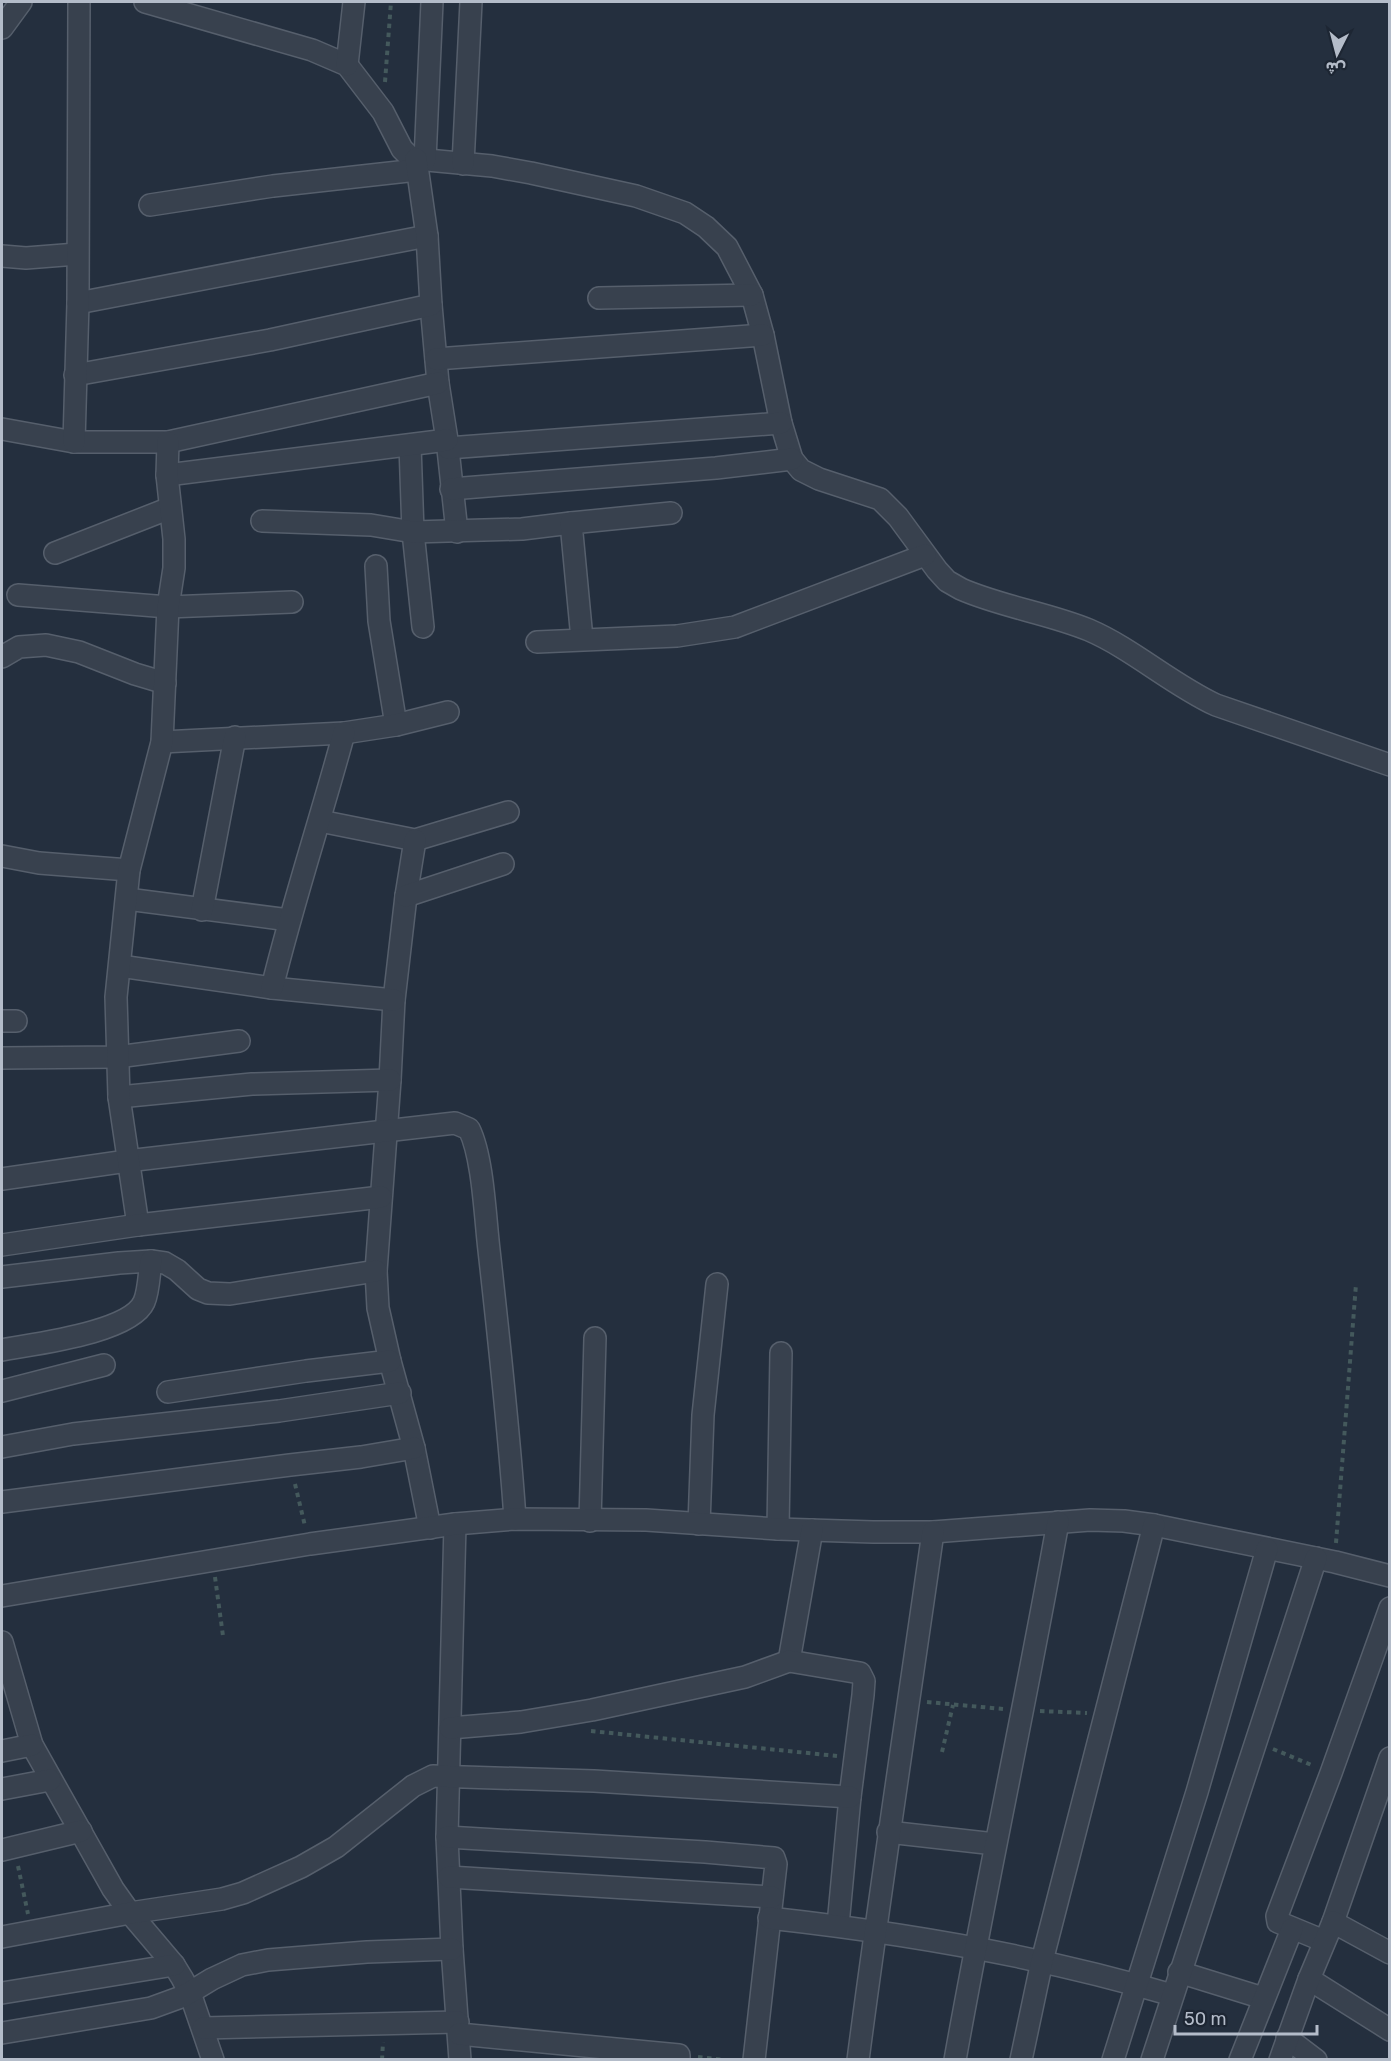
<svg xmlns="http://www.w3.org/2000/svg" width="1391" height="2061" font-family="Rubik,'Noto Naskh Arabic',sans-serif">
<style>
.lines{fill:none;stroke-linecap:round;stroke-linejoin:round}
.minor-casing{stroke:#565f6c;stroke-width:24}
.path{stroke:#44595c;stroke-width:4;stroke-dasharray:4.5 4.5;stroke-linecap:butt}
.minor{stroke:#38414e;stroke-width:21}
</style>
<rect width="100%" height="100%" fill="#242f3e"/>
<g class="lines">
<g class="minor-casing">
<g id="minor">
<path d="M145,2L312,50L347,65L383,112L402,149L409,156L416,159L492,166L531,173L636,196L685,213L706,227L727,247L752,295L763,335L781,423L792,459L801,470L819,479L880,499L898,517L937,570L947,581L961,589C1002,607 1048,613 1089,630C1133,649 1171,684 1216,705L1390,765"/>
<path d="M2,28L21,2"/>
<path d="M347,65L354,2"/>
<path d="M425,160L432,2"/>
<path d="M463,164L471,2"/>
<path d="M150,205L273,186L417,170"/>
<path d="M2,256L26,258L77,254"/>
<path d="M599,298L752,295"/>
<path d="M78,303L427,236"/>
<path d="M431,305L438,383L447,440L457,532"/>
<path d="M436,359L763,335"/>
<path d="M75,375L270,340L431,305L427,236L416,159"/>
<path d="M2,429L74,442H168L438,383"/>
<path d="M74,442L78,303L79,2"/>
<path d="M410,445L413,532L423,627"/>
<path d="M448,448L781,423"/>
<path d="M167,475L447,440"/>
<path d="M451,489L716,468L792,459"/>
<path d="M262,521L371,525L413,532L522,529L571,523"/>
<path d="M55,553L170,508"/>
<path d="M376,566L379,621L396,725"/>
<path d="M18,595L168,607L292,602"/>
<path d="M582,639L571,523L671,513"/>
<path d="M537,642L677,636L735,627L925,555"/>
<path d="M2,657L19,647L46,645L79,652L135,674L165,683"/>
<path d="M162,742L344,733L396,725L448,712"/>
<path d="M320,821L415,840L508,812"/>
<path d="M415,840L406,896L394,1000L390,1080L376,1271L378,1308L390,1361L414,1448L430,1528"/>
<path d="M2,856L39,863L129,870"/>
<path d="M406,896L503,864"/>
<path d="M127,899L289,920"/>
<path d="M202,910L235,737"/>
<path d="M120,966L272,988L394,1000"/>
<path d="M272,988C293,902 321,818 344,733"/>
<path d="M2,1021H16"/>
<path d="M2,1058L117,1057L239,1041"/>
<path d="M119,1097L252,1084L390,1080"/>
<path d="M2,1179L127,1161L385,1131L455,1123L469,1129C483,1157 485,1216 489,1250C499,1340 509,1429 515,1519"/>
<path d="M138,1225L119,1097L116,997L129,870L162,742L168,607L174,568V539L167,475L168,442"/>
<path d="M2,1245L138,1225L381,1197"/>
<path d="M2,1277L119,1263L151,1261L165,1263L177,1270L198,1289L208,1293L230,1294L376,1271"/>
<path d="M2,1350C33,1344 130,1333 144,1302C149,1291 149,1273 151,1261"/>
<path d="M2,1391L104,1365"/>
<path d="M168,1392L306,1371L390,1361"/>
<path d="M2,1447L73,1434L279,1411L400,1393"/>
<path d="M2,1502L290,1465L361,1457L414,1448"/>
<path d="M590,1521L595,1338"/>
<path d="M455,1524L447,1837L452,1949L460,2060"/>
<path d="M699,1524L703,1415L717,1284"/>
<path d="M778,1529L781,1353"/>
<path d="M2,1596L310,1544L455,1524L515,1519L646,1520L778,1529L873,1532H933L1090,1520L1124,1521L1154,1525L1335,1562L1390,1576"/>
<path d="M2,1642L32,1745L113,1889L130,1913L174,1965L182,1978L190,1993L213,2060"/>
<path d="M789,1661L812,1530"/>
<path d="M450,1728L521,1722L592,1710L745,1677L789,1661L860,1673L864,1681L863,1695L850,1797L838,1925"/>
<path d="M2,1751L32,1745"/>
<path d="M2,1789L50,1780"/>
<path d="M888,1832L995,1844"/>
<path d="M447,1837L705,1852L774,1858L776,1864L754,2060"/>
<path d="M2,1850L81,1831"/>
<path d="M449,1877L772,1897"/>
<path d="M769,1918C905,1933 1041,1956 1172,1995"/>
<path d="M1333,1922L1390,1758"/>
<path d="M2,1937L130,1913L222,1899L243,1893L301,1867L336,1847L413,1786L433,1776L594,1781L850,1797"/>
<path d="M1324,1941L1278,1922L1277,1916L1331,1773L1390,1608"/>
<path d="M1179,1972L1263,1998"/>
<path d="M1309,1979L1390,2030"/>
<path d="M2,1993L174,1965"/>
<path d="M203,2028L458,2022"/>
<path d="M2,2033L151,2008L184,1996L212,1979L242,1965L268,1960L367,1952L452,1949"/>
<path d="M459,2034L679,2055V2060"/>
<path d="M1287,2038L1316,2060"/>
<path d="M858,2060C881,1883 908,1708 933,1532"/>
<path d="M955,2060C987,1880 1026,1702 1058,1522"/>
<path d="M1021,2060L1042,1961L1154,1525"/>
<path d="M1113,2060L1197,1792L1267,1549"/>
<path d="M1152,2060L1316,1558"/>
<path d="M1240,2060L1292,1929"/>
<path d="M1280,2060L1309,1979L1333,1922L1390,1953"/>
</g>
</g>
<g class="path">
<path d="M385,82L391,2"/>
<path d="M295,1484L305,1526"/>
<path d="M1336,1543L1356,1284"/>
<path d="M215,1577L223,1636"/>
<path d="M927,1702L1003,1709"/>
<path d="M1040,1711L1087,1713"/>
<path d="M591,1731L837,1756"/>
<path d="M1273,1749L1314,1766"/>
<path d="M942,1752L953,1705"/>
<path d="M18,1866L28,1914"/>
<path d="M698,2057L724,2060"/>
<path d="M382,2060L383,2042"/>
</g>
<use href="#minor" class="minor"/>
</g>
<rect width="1391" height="2061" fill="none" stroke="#b4bcc9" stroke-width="6"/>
<g transform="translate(1337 54) rotate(186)" stroke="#1d2633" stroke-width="4.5" paint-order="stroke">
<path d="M0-4.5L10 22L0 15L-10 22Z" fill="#b4bcc9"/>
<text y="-9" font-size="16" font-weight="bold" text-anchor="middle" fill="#b4bcc9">ش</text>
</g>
<path d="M1175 2025v9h142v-9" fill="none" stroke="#b4bcc9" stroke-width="3"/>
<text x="1184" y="2025" font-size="18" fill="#b4bcc9" stroke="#1d2633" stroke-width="4.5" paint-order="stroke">50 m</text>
</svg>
